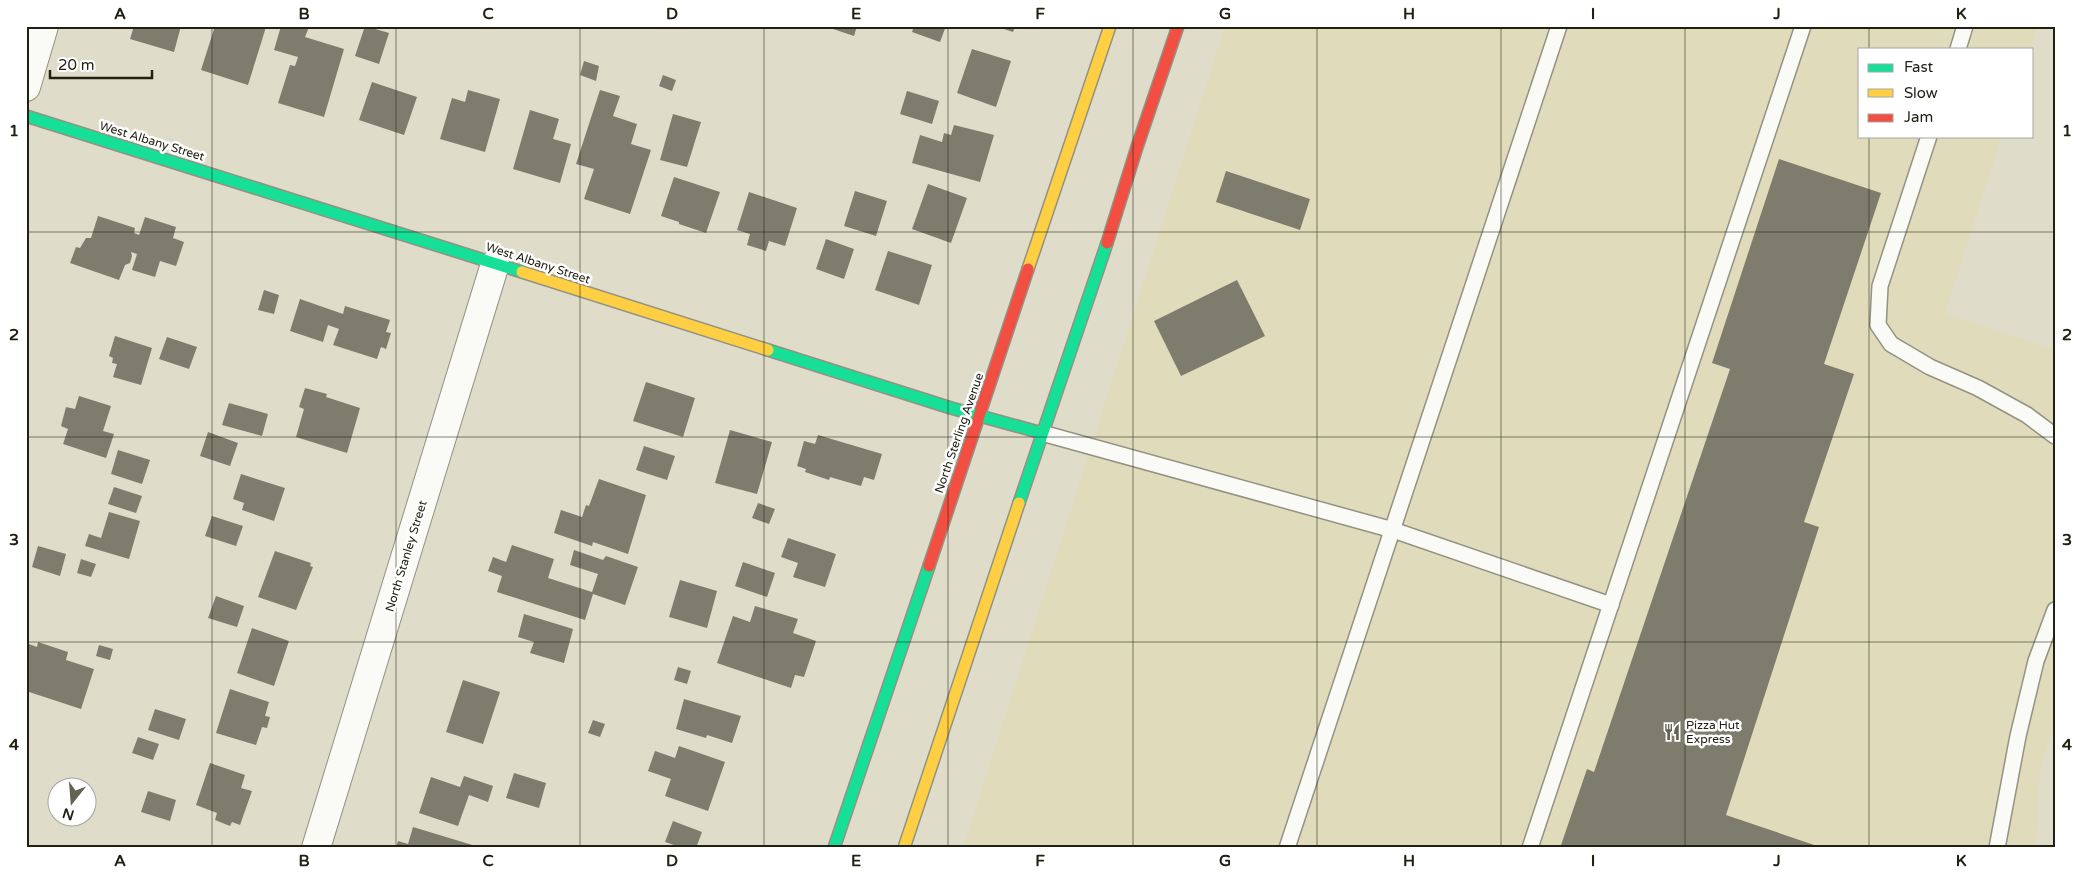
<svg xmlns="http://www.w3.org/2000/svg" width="2081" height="874" font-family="'Varela Round',sans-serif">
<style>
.built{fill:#e0dbbb}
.building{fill:#7e7c6d}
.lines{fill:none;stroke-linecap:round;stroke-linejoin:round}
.lane-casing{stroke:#939283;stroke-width:18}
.street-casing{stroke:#939283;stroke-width:30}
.fast-casing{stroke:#939283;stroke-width:14}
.slow-casing{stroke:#939283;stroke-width:14}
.jam-casing{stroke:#939283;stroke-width:14}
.lane{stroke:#fafaf7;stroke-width:15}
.street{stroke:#fafaf7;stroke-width:28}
.fast{stroke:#16e098;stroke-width:11}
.slow{stroke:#ffcf43;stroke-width:11}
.jam{stroke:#f24e42;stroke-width:11}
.grid{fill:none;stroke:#222013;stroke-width:1;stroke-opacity:0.55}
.labels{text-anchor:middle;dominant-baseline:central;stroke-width:5;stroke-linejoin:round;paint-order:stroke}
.street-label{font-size:12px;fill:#222013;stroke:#fff}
.poi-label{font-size:12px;fill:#222013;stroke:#fff;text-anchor:start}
.neatline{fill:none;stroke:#222013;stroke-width:2}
.grid-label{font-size:16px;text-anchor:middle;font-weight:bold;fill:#222013}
</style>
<rect width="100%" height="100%" fill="#dfddc9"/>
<path class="built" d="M1225,26H2038L2030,49H1860V136H2002L1945,313L2055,350V723L2040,770L2036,848H963Z"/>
<g class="building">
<path d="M134,26H181L174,52L130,39Z"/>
<path d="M215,26L266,27L248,85L201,70Z"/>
<path d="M281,26L309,27L305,37L344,49L324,117L278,103L290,65L295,66L298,57L274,50Z"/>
<path d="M365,26L389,33L379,64L355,56Z"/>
<path d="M824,26H857L854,36Z"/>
<path d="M914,26H946L940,42L912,32Z"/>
<path d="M995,26H1015L1013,32Z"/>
<path d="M972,49L1011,61L996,107L957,93Z"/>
<path d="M584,61L599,66L596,81L580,75Z"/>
<path d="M663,75L676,80L672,91L659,86Z"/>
<path d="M372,82L417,97L404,135L359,120Z"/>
<path d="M468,90L500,99L485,152L440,139L452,98L465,102Z"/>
<path d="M600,90L620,96L613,116L637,124L631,144L651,150L630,214L584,199L594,169L576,164Z"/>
<path d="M907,91L939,101L932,124L900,114Z"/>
<path d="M530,110L559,119L553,139L571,144L560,183L513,169Z"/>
<path d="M673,114L701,122L687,167L660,160Z"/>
<path d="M954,125L994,135L980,182L912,163L920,135L942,142L944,133L951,135Z"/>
<path d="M1779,159L1881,193L1824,364L1854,374L1804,522L1819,527L1726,815L1823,848H1560L1587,769L1594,772L1730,369L1712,363Z"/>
<path d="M1226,171L1310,199L1300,230L1216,202Z"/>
<path d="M674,177L720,192L706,233L679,224V222L661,216Z"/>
<path d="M928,184L967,198L951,243L912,229Z"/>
<path d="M855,191L887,201L876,236L844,226Z"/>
<path d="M749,192L797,208L785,246L769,241L766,251L747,245L750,234L737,230Z"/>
<path d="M98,216L135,228L134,233L139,235L145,217L176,227L173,238L184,242L176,266L160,261L155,277L132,270L137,254L131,252L132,256L130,263L125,265L119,280L70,263L76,247L80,248L86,238H91Z"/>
<path d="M826,239L854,249L844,279L816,269Z"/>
<path d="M888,251L932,265L919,305L875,290Z"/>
<path d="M1237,280L1265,336L1181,376L1154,321Z"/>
<path d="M264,290L279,295L274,314L258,310Z"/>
<path d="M300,299L343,314L345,306L390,320L386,332L391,333L386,349L381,347L377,359L333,345L339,329L328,325L323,342L290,331Z"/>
<path d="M115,336L152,348L141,385L113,377L117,364L112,363L113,358L109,356Z"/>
<path d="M167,337L197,347L189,369L159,359Z"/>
<path d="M646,382L695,398L683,437L633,421Z"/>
<path d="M305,388L327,394L326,397L360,408L347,453L296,437L304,409L299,407Z"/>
<path d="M79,396L111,406L103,431L114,434L106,458L63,444L68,429L61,426L66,407L75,409Z"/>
<path d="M229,403L268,414L262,436L222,425Z"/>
<path d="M730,430L772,442L757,494L715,483Z"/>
<path d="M208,432L238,443L230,466L200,456Z"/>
<path d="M818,435L882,454L874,480L864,477L861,486L830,477L829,480L805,472L806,469L797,466L804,441L815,444Z"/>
<path d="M644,446L675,456L667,480L636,470Z"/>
<path d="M118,450L150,460L142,484L111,474Z"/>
<path d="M241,474L285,488L274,521L242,510L244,503L233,499Z"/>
<path d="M599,479L646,495L628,554L593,542L592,546L554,533L561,510L582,517L586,505L589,506Z"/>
<path d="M114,487L142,496L136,513L108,504Z"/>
<path d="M758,503L775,509L769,524L752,518Z"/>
<path d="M109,512L140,521L129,559L85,546L89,534L101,538Z"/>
<path d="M212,516L243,526L236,546L205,536Z"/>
<path d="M788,538L836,554L825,587L793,577L798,563L781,557Z"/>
<path d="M512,545L554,559L548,578L592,592L598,574L570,565L574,550L603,560L606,556L638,567L625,605L593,594L585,620L497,592L502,576L488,571L493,557L506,562Z"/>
<path d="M38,546L66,554L60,576L32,567Z"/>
<path d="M275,551L311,563L310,566L313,567L296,610L258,597Z"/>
<path d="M81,559L96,564L91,577L77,573Z"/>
<path d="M743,562L775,573L767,597L735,586Z"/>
<path d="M680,580L717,591L707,628L669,617Z"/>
<path d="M216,596L244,606L237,627L208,618Z"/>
<path d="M755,606L798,619L793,633L816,641L804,677L795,675L791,688L717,663L733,616L750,622Z"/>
<path d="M524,614L573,629L564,663L530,653L534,642L518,637Z"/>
<path d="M252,628L289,641L274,686L237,673Z"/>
<path d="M38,642L68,652L66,660L94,669L81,709L26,691V643L37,647Z"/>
<path d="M99,645L113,649L110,660L96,656Z"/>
<path d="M678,667L691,671L687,684L674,680Z"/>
<path d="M463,680L500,692L483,744L446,732Z"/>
<path d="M230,689L269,702L265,716L270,717L267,728L262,727L256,745L216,733Z"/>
<path d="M684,699L741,716L732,743L707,735L706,738L676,729Z"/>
<path d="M155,709L186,719L179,740L148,730Z"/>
<path d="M593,720L605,724L600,737L588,733Z"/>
<path d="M138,737L159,744L153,760L132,753Z"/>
<path d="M679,746L725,762L708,811L665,796L671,779L648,771L655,751L675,758Z"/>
<path d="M210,763L245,775L241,788L252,791L240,825L232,822L230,826L215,820L217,813L196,805Z"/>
<path d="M514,773L546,783L539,808L506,798Z"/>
<path d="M464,776L493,786L488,802L469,795L458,826L419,813L431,777L460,787Z"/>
<path d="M148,791L176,800L170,821L141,812Z"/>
<path d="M673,821L702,832L696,848H683L665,842Z"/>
<path d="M413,827L479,847L478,848H396L398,841L408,844Z"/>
</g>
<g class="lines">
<g class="lane-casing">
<g id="lane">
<path d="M1958,49L1965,26"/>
<path d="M1929,136L1880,286L1878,325L1891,344L1930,367L1978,388L2027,415L2055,436"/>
<path d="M1042,433L1393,530L1611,605"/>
<path d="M1287,848L1559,26"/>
<path d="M1530,848L1803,26"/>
<path d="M1997,848L2018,736L2036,661L2055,610"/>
</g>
</g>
<g class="street-casing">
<g id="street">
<path d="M26,87L44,26"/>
<path d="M316,848L495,264"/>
</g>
</g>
<g class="fast-casing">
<g id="fast">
<path d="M26,116L522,272"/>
<path d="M768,350L951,408L1042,433"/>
<path d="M1019,503L1107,243"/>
<path d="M834,848L929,566"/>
</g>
</g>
<g class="slow-casing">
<g id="slow">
<path d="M1028,269L1110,26"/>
<path d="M522,272L768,350"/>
<path d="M904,848L1019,503"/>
</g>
</g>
<g class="jam-casing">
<g id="jam">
<path d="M1107,243L1137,147L1178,26"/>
<path d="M929,566L1028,269"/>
</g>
</g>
<use href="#lane" class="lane"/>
<use href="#street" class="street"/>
<use href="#fast" class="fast"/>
<use href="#slow" class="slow"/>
<use href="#jam" class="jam"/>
</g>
<path class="grid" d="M212,26V848M396,26V848M580,26V848M764,26V848M948,26V848M1133,26V848M1317,26V848M1501,26V848M1685,26V848M1869,26V49M1869,136V848M26,232H2055M26,437H2055M26,642H2055"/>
<defs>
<g id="restaurant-bare" transform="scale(1.35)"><path d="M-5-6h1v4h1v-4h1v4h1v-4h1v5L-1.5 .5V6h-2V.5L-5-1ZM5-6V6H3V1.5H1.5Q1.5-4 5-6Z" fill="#646253" stroke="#fff" stroke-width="2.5" paint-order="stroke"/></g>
</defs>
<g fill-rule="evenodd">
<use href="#restaurant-bare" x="1672" y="732"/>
</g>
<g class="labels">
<g class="street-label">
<text transform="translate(152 141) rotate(17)">West Albany Street</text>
<text transform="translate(538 263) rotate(18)">West Albany Street</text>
<text transform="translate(959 433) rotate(-71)">North Sterling Avenue</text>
<text transform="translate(406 556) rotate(-73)">North Stanley Street</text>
</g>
<g class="poi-label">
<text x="1686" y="725">Pizza Hut<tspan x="1686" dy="14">Express</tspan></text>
</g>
</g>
<rect width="2081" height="874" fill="none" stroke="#ffffff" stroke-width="55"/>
<rect x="1858" y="48" width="175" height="90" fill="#ffffff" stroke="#a7a6a1"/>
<rect x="1868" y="64" width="25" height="8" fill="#16e098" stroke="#a7a6a1"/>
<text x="1904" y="72" font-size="15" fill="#222013">Fast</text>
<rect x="1868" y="89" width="25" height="8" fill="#ffcf43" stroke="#a7a6a1"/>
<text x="1904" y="98" font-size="15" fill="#222013">Slow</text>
<rect x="1868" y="114" width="25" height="8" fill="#f24e42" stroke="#a7a6a1"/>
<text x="1904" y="122" font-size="15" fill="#222013">Jam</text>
<g transform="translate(72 802) rotate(197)"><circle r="24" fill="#ffffff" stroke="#a7a6a1"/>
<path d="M0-4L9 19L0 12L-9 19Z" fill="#646253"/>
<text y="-8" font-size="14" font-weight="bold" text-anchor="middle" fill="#222013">N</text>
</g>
<path d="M50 70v8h102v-8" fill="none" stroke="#222013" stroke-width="2.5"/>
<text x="58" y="70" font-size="15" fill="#222013" stroke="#ffffff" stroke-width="4" paint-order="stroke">20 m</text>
<rect x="28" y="28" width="2026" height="818" class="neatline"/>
<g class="grid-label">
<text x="120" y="19">A</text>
<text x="304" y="19">B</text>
<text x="488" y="19">C</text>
<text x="672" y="19">D</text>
<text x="856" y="19">E</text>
<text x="1040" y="19">F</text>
<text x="1225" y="19">G</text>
<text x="1409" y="19">H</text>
<text x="1593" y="19">I</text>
<text x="1777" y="19">J</text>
<text x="1961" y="19">K</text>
<text x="14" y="136">1</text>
<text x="2067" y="136">1</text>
<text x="14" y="340">2</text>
<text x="2067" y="340">2</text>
<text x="14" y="545">3</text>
<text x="2067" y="545">3</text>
<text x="14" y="750">4</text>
<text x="2067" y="750">4</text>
<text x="120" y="866">A</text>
<text x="304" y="866">B</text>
<text x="488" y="866">C</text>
<text x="672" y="866">D</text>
<text x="856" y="866">E</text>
<text x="1040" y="866">F</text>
<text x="1225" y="866">G</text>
<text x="1409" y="866">H</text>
<text x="1593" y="866">I</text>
<text x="1777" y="866">J</text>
<text x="1961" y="866">K</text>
</g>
</svg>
